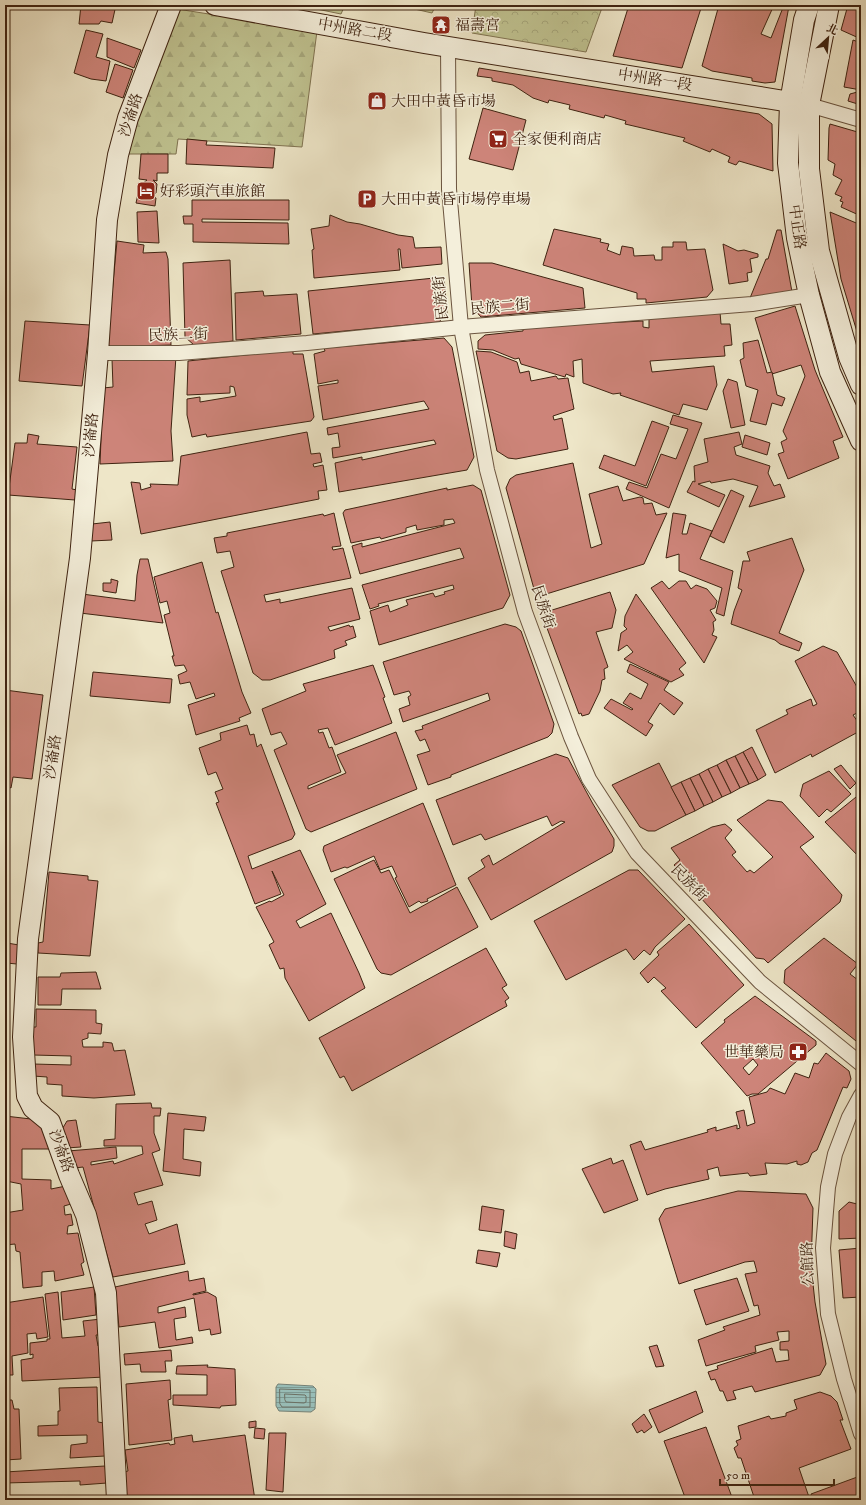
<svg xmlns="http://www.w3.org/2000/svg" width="866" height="1505" font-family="'IM FELL DW Pica','Noto Serif TC',serif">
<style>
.grass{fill:#c0c391;stroke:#807351}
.forest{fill:url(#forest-firs);stroke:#807351}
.park{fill:url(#park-crowns);stroke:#807351}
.water{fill:url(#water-rules);stroke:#758176}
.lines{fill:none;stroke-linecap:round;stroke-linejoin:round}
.shore{stroke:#6c7165;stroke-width:1}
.building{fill:#cd8479;stroke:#3f2311;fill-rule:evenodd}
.street-casing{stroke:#6b543f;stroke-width:16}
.secondary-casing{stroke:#3f2311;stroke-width:22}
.street{stroke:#f4efdb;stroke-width:14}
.secondary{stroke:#f4efdb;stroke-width:20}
.labels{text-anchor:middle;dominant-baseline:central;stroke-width:3;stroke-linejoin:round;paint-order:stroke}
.poi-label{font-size:15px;fill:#3f2311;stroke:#f4efdb;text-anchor:start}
.street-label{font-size:15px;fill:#3f2311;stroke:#f4efdb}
</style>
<defs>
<pattern id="forest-firs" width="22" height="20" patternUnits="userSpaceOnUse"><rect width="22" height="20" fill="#c0c391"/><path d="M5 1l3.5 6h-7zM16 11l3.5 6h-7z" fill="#a6a77c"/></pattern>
<pattern id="park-crowns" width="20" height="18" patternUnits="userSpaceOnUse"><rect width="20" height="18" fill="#c0c391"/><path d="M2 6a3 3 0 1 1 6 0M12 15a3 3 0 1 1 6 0" fill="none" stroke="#a6a77c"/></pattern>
<pattern id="water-rules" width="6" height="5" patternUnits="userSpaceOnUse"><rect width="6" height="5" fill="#99bfb9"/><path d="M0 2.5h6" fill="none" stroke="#7e9b95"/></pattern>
</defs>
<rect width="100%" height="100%" fill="#eee6c8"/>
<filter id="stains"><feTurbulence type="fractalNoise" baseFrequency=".005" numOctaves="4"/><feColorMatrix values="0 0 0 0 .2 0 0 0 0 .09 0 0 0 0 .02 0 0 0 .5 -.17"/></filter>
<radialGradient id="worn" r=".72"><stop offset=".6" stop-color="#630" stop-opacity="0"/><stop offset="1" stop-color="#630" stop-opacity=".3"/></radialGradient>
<g class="grass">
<path d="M297,5H345L341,14Z"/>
<path d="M397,5H436L432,13Z"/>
</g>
<path class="forest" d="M177,9L317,31L302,147L178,139L176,154H126L132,127Z"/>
<path class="park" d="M476,5H603L586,52L472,33Z"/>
<path class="water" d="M278,1384L313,1386L316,1389L315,1409L311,1412L279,1411L276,1406V1387Z"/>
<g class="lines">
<g class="shore">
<path d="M280,1389L310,1390V1407H282L280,1404Z"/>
<path d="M285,1394L305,1395L306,1396V1402L304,1403L286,1402L285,1400Z"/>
</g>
</g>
<g class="building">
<path d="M81,5H116L112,23L101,21L99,24H79Z"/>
<path d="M629,5H702L682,68L613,56Z"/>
<path d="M719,5H774L761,34L771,38L784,5L789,6L775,82L765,83L752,81V78L712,71L702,66Z"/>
<path d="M848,5H861V39L841,30Z"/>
<path d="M86,30L103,34L96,57L110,61L106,81L91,79L74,73Z"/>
<path d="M107,38L141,50L134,68L107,57Z"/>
<path d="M853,40L861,43V90L844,87Z"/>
<path d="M115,64L133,70L123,98L106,92Z"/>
<path d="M479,68L759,114L772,124L773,171L739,161L736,165L728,162L730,157L712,149L710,152L683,141L685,138L625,124L626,121L605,115L604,118L569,109L570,105L549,100L548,103L533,98L513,85L492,81V78L477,76Z"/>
<path d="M861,91V105L848,101L850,94Z"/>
<path d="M483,108L526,120L513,170L469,159Z"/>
<path d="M830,124L861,133V216L841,207L843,202L840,201L842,197L835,194L842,180L833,175L835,164L828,160L829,128Z"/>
<path d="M187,139L207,141L206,145L275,148L273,168L186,164Z"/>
<path d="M141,154H168V173H157V181L153,180L157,184L156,193L150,196L156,198L155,206L136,203L138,194L147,196L142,191V184L147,180L139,179Z"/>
<path d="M192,200H289V220L202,219V222L288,223L289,244L193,242V224H184L183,216H192Z"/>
<path d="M157,211L159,243L138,242L137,212Z"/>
<path d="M830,212L861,225V345L841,279Z"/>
<path d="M330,215L347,222L360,224L398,235L413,237L415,248L441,247L442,264L402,268L400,249H398L400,270L314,278L312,250L314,249L311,229L329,226Z"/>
<path d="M554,229L601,239L600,242L609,244L607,250L620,255L622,246L633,248L634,256L654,255L655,260H662V247H673V242H686L687,250L705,249L713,290L707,297L646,303V299H637V293L543,265Z"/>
<path d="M777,230H781L792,292L750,298L766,259H768Z"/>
<path d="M117,241L144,245L143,253L166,252L168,259L171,345L107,347Z"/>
<path d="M723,244L738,251L744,250L758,254V257L750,259L752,272L747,273L748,281L729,284Z"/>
<path d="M230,260L233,341L194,345L185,337L183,263Z"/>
<path d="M469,263H492L583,288L585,308L481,317L472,307Z"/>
<path d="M444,277L447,313L439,322L313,334L308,291Z"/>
<path d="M263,291L264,296L297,294L301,334L236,340L235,293Z"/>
<path d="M795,306L815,370L843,437L833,441L839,458L788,479L778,454L784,452L781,442L787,439L783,431L805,376L801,365L772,374L755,318Z"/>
<path d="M720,312L721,324H730L732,345L724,346L725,356L650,361L652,372L714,366L717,385L707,410L683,404L679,415L620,395L621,393L613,394L583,383L582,359L573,361L574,377L566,374L565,377L521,364L519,358L515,359L493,350L478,349V341L485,335L523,331V327L643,321V327L649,328V319Z"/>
<path d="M25,321L90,325L82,386L19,381Z"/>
<path d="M444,338L452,347L474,457L467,470L339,492L335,463L362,457V460L436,444L434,440L333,458L332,448L340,447L338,433L328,435L327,428L429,409L424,401L323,420L318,386L338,383V380L318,384L314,354L325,351L324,348Z"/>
<path d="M758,340L767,373L772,372L777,395L785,398L782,406L772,403L766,425L750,421L758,390L746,386L740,360L744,358L743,343Z"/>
<path d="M293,350V354H303L314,417L311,421L207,437L206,434L192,437L187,415V399L200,397V402L236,396L234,387L230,386V393L187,395L188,361Z"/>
<path d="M476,351L491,352L517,362L520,373L529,371L531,381L556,376L558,379L568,378L574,409L553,416L554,420L562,418L568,449L516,459L508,458L497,451Z"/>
<path d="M176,356L171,431L173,461L100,464L103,388L113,387L112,359Z"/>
<path d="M728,379L737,382L745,425L731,428L723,391Z"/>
<path d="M673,415L702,423L669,508L626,489L629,482L647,488L661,454L676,459L688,429L670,424Z"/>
<path d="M652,421L669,427L646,486L599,468L604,455L635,466Z"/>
<path d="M307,432L311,454L320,453L322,462L313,464L314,467L323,465L327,490L318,491L319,499L141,534L131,482L140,483L141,490L151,487L150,484L178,485L181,456Z"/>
<path d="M739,432L742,444L734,447L736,455L770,466L768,473L774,486L780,484L785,497L749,507L758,486L733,479L711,483L710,481L698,484L725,495L719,507L687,492L693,481L695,482L694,466L708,462L704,439Z"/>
<path d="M28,434L39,436L37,444L77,447L72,489L77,490L75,500L8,495L15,443H27Z"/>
<path d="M745,435L770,443L767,455L742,447Z"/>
<path d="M573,463L591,548L602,544L589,494L618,486L623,501L640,497L643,498L644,504L652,503L656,515L667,513L644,564L543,595L534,589L506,488L510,479L516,475Z"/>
<path d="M473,485L481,490L510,595L503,608L379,645L370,611L388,605L390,612L408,605L406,600L433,593L435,597L445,594L444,592L454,589L453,585L378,604L379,606L370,609L362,585L464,558L460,548L360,574L352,546L362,543V547L455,523L453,519L444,520V525L417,530L416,525L406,528V532L381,539L380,537L351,543L343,513L345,510L447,488V490Z"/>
<path d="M731,490L744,496L724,543L710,536Z"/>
<path d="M334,513L341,546L332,547L333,550L343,548L351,578L264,595L266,602L280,599V603L352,588L360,619L328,627L330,631L349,625L350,627L353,626L356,637L345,641L347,645L334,650L335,658L270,680H262L253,673L221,571L234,567L230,551L217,553L214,538L227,536V533L323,514L324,516Z"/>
<path d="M673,513L686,515L682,534H687L690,523L712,531L700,559L733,571L724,616L716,613L722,588L679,571V554L666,558Z"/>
<path d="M110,522L112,540L91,541L92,524Z"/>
<path d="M792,538L804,570L779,633L802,643L799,651L780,644L775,640L731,624L734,611L742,590L738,588L743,561H750L747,552Z"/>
<path d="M140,559H148L163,623L80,613L82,594L135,601L137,575Z"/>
<path d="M202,562L216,613L218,612L242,692L251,713L239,718L240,721L196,735L188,705L215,696L214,693L196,699L190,682L180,684L178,675L187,671L184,665L175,666L172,656H174L164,615L170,613L167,601L160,603L154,577Z"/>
<path d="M111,579L118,581L116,593L103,591V583H111Z"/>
<path d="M662,581L669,589L679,581H686L691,589L696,585L707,589L717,601L715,608L710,610L716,620L713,622L714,630L712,635L717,637L704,663L651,588Z"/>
<path d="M610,592L616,610L612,628L596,632L608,667L604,669L605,679L602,680L600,691L589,714L582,716L581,713L579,714L544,620L549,611Z"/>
<path d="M636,594L686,663L679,669L684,675L671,682L624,659L633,652L627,645L618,651L621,633L627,629L624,626L625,616Z"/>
<path d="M505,624L516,627L521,631L554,724L552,733L548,737L451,775V777L428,785L417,755L430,751L425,739L420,741L415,731L423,729L422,726L490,700L488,693L403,722L399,709L410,705L408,697L411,695L409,691L394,695L383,662Z"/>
<path d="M823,646L837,652L861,694V711L853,715L858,722V732L812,757L811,754L775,773L756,730L788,714L786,710L811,699L813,706L817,704L795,661Z"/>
<path d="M630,664L669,682L664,690L683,703L674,715L660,703L648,722L653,725L646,736L604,708L611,699L632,710L633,709L623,703L630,693L641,699L648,684L627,672Z"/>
<path d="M373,665L385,697L383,698L392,723L335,745L328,728L318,730L319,733L323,732L329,748L332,747L341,772L308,786V789L346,773L337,755L396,732L417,789L311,832L306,829L274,750L287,744L281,732L271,735L262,709L306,691L303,684Z"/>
<path d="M93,672L172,679L170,703L90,696Z"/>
<path d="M5,690L43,695L32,779L13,777L11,788L5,785Z"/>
<path d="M247,725L250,735L254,734L257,747L261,744L295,834L292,839L248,856L252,869L300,850L326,904L296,921L300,928L331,913L359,973L365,988L309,1021L285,978L284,968L280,969L269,945L274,942L256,907L270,901L271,902L284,895L272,871L281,894L255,904L216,803L219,802L215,792L223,789L216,772L208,775L199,748L221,740L220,733Z"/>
<path d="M752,747L766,775L758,780L743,752Z"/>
<path d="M743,752L758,780L749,784L735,756Z"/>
<path d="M556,754L568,758L593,804L614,839V846L612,852L491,920L468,878L485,867L481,860L489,855L493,865L565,822L561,821L552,826L547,816L485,840L481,834L453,845L436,800Z"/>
<path d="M735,756L749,784L740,788L726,760Z"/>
<path d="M726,760L740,788L731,793L717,765Z"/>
<path d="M659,763L686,815L655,831H648L640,827L612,785Z"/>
<path d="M717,765L731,793L722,797L708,769Z"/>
<path d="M841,765L856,783L850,789L834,769Z"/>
<path d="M708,769L722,797L713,802L699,774Z"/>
<path d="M829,771L851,794L831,812L827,809L819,817L800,796L803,784Z"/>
<path d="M699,774L713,802L704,806L690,778Z"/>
<path d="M690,778L704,806L695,811L681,782Z"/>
<path d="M681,782L695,811L686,815L671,787Z"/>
<path d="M861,793V859L825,822Z"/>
<path d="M768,800L782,802L814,837L800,847L842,895L840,902L768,963L764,959L756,958L687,883L694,877L687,871L683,875L674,865L680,860L671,848L712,827L725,824L732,830L725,838L736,852L732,855L747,872L750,870L754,873L773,857L737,820Z"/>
<path d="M423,803L456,885L427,899L428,901L421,903L419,901L409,907L395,878L397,877L392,866L380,870L374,856L347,868L345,867L331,872L323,850L324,846Z"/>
<path d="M374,860L381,873L389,870L410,913L457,887L478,927L391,975L381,973L377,969L334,879Z"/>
<path d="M629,870H638L685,919L655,947L650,955L644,950L634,960L626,949L566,980L534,921Z"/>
<path d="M49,872L88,876V880L98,881L90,956L38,953V943L43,942Z"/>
<path d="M689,924L744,985L696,1028L661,991L666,988L654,977L648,983L640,973L659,955L657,952Z"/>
<path d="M824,938L858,964L850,974L858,980L861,975V1045L784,983L785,970Z"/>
<path d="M5,942H7V943L19,945L17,964L6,963L5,965Z"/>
<path d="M486,948L507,985L502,988L509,998L505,1001L507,1006L352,1091L344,1076L340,1078L319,1038Z"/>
<path d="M96,972L101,989H62L61,1005H38V977H60L61,973Z"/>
<path d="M755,996L816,1041V1045L758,1094H752L747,1096L701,1043L725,1022L724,1020ZM753,1059L758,1065L749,1075L743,1068Z"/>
<path d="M36,1009L96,1010V1023L102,1024L101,1034L88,1033V1038L82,1040L83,1047H103V1042L112,1043L114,1051L125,1050L135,1095L94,1098L62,1096V1085L47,1084V1077L33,1076V1064L71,1065V1056L33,1055V1027H36Z"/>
<path d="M826,1053L849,1071L851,1079L847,1088L843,1087L817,1150L812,1153L808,1162L801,1165L797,1164V1161L787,1164L765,1163L767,1174L750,1176L748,1173L720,1176L718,1167L707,1170L709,1179L665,1189L647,1195L630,1145L641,1141L645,1150L708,1132L707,1130L716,1127V1131L737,1125V1129L740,1128L736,1112L744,1110L747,1126L755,1123L749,1097L767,1092L770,1088L785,1094L795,1073L809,1078L814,1063L818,1064Z"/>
<path d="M151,1103L152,1108H161L160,1116H154V1133L160,1150L152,1153L163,1185L134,1193L138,1205L152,1201L157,1220L145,1224L149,1234L177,1224L185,1264L113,1277L83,1167L75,1168L68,1151L116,1147L117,1158L91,1162V1165L113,1161L114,1164L143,1154L142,1146H104V1140L115,1139L116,1104Z"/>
<path d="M168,1113L206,1117L204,1131L184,1129L183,1159L201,1162L200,1176L163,1171Z"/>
<path d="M5,1116L31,1119L39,1123L46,1133L52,1149H22V1179L51,1180V1189L66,1186L71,1204L64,1206L65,1215L71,1214L73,1225L68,1226L67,1234L78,1233L84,1262L81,1264L84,1275L55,1281L54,1271L42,1272V1286L23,1288L20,1252L16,1251L15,1244L5,1245V1213L23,1210L21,1184L6,1181L7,1135H5Z"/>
<path d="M76,1120L81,1147L66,1148L61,1131L67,1121Z"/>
<path d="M611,1158L613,1164L623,1160L638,1200L604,1213L582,1169Z"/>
<path d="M738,1191L806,1194L813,1208L811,1266L815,1302L826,1364L820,1375L755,1392L752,1386L733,1391L736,1399L727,1401L723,1391H720L715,1379L711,1380L708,1372L718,1369L717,1366L772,1348L776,1362L789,1360L788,1350H780V1342L789,1341V1331L777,1332L779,1340L755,1346L756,1352L706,1366L698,1340L725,1330L723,1327L760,1315L758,1305L754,1306L745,1274L757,1272L754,1261L745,1262L679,1284L659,1219L665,1209Z"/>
<path d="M849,1202L861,1205V1238L839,1239V1211Z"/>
<path d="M482,1206L504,1210L501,1233L479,1230Z"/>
<path d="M505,1231L517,1234L515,1249L504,1246Z"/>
<path d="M861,1248V1297L843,1298L839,1250Z"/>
<path d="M478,1250L500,1253L497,1267L476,1263Z"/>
<path d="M5,1264L7,1290L5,1291Z"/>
<path d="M188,1271L189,1281L204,1278L206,1291L193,1294V1295L207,1292L216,1297L221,1333L211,1335L210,1329L199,1331L194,1298L158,1307V1313L185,1307L186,1317L174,1319L176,1340L192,1337L193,1343L159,1348L155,1322L119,1327L115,1287Z"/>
<path d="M737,1278L749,1311L706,1325L694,1290Z"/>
<path d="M94,1287L96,1315L63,1320L61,1292Z"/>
<path d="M58,1292L62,1338L85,1336L83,1321L101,1319L103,1335H96L98,1346H104L105,1377L22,1381L21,1360L33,1358V1354L30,1355V1343L47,1341V1339H50L45,1294Z"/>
<path d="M43,1297L48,1337L37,1339L36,1333L27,1334L28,1353L12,1356L13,1375H5V1303Z"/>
<path d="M657,1345L664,1366L656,1367L649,1347Z"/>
<path d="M171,1350L172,1361H165L166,1372H141L140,1364L125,1365L124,1354Z"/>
<path d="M208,1365L207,1367L235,1369L236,1405L221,1406L220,1408L173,1405V1395H207V1375L176,1374L177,1366Z"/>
<path d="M170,1380L171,1399L168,1400L172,1440L129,1445L126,1384Z"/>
<path d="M97,1387L98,1422L104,1423L105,1456L70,1458L71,1445L87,1443V1435L38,1436V1426L58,1425V1411H60L59,1388Z"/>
<path d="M696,1391L703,1412L659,1433L649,1410Z"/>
<path d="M820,1392L831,1396L837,1402L843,1420H840L851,1449L799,1468L810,1500H755L741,1458H738L734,1448L738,1445L736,1441L741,1439L738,1426L769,1416L771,1419L786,1416V1413L797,1409L794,1400Z"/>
<path d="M5,1400H12L14,1409H19L21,1459L5,1460Z"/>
<path d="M644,1414L652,1427L644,1433L642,1430L637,1433L632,1424Z"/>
<path d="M256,1421V1427L249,1428V1422Z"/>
<path d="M706,1427L733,1500H686L664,1441Z"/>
<path d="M255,1428L265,1429L264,1439L254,1438Z"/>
<path d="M269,1433H286L283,1492L266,1490Z"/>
<path d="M192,1435L193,1442L245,1435L255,1500H121L119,1473L128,1471L125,1450L169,1443L170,1445L175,1444L174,1438Z"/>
<path d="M105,1466L107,1483L80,1485V1481L5,1483V1472Z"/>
<path d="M860,1476L861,1500H814L811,1494Z"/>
</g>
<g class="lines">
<g class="street-casing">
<g id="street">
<path d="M448,46L449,189L461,327L487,470L525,612L571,737L589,779L637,853L760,982L861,1064"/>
<path d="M809,105L861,120"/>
<path d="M98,353H179L307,343L461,327L752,304L809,295"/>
<path d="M861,1095L849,1117L835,1154L828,1187L823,1248L828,1314L844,1379L861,1434"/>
</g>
</g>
<g class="secondary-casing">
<g id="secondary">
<path d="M215,5L424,43L809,105"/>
<path d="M809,5L804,20L790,103L788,163L797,238L809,295L830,372L861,441"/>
<path d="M829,5L809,105V169L819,251L849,357L861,385"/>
<path d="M117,1500L106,1293L86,1215L69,1175L50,1122L33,1108L27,1096L23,1037L28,939L80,558L98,353L107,220L118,155L128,118L171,5"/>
</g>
</g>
<use href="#street" class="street"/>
<use href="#secondary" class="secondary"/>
</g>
<defs>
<g id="temple-square" transform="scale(1)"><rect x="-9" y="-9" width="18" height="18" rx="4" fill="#8f2418" stroke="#f4efdb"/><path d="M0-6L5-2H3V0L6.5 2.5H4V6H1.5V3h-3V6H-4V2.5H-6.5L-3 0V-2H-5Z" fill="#fff"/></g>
<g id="shop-square" transform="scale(1)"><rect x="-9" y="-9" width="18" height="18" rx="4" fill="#8f2418" stroke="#f4efdb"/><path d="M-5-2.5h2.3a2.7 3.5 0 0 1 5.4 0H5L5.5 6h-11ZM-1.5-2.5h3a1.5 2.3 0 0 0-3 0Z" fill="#fff"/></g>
<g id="supermarket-square" transform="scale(1)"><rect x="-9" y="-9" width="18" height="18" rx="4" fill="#8f2418" stroke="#f4efdb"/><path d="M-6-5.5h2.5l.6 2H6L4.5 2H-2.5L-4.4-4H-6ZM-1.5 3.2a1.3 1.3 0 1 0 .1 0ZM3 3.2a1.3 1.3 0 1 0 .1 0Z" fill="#fff"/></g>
<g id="hotel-square" transform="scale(1)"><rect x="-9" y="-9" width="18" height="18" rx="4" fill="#8f2418" stroke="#f4efdb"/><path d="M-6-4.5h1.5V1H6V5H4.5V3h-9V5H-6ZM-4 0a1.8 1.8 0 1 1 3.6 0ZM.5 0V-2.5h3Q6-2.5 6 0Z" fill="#fff"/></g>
<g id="parking-square" transform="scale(1)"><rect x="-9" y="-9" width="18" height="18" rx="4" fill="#8f2418" stroke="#f4efdb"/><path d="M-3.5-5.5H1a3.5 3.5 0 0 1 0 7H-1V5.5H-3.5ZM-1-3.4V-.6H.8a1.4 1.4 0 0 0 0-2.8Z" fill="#fff"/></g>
<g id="pharmacy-square" transform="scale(1)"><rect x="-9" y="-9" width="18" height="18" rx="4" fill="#8f2418" stroke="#f4efdb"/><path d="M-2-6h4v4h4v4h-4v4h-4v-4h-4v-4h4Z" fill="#fff"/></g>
</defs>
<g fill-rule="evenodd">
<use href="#temple-square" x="441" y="25"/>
<use href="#shop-square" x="377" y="101"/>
<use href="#supermarket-square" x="498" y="139"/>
<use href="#hotel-square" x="146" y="191"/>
<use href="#parking-square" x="367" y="199"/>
<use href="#pharmacy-square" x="798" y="1052"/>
</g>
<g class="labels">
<g class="poi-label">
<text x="455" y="25">福壽宮</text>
<text x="391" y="101">大田中黃昏市場</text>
<text x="512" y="139">全家便利商店</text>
<text x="160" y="191">好彩頭汽車旅館</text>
<text x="381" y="199">大田中黃昏市場停車場</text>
<text x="784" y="1052" text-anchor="end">世華藥局</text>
</g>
<g class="street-label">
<text transform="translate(355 30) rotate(10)">中州路二段</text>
<text transform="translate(655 80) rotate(9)">中州路一段</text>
<text transform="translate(131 115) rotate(-72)">沙崙路</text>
<text transform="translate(797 227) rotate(82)">中正路</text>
<text transform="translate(441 298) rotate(-96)">民族街</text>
<text transform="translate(500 307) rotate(-5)">民族二街</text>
<text transform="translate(178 335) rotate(-2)">民族二街</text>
<text transform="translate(91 435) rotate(-85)">沙崙路</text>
<text transform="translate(543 607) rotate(72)">民族街</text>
<text transform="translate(53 757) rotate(-82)">沙崙路</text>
<text transform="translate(689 883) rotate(46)">民族街</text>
<text transform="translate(61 1151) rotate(70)">沙崙路</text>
<text transform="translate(808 1264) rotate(-92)">公館路</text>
</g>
</g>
<rect width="866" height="1505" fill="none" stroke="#eee6c8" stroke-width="20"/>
<rect x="6" y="6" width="854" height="1493" fill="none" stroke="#3f2311" stroke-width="2"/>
<rect x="10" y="10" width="846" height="1485" fill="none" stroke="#3f2311"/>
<g transform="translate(828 38) rotate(26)" stroke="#f4efdb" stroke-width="3" paint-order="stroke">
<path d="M0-3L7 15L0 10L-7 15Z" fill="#3f2311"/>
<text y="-6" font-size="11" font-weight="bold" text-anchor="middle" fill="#3f2311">北</text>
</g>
<path d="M720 1479v6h114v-6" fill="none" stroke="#3f2311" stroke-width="2"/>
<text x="726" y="1479" font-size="12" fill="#3f2311" stroke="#f4efdb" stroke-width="3" paint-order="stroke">50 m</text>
<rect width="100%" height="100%" filter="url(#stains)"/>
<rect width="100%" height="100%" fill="url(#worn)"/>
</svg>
